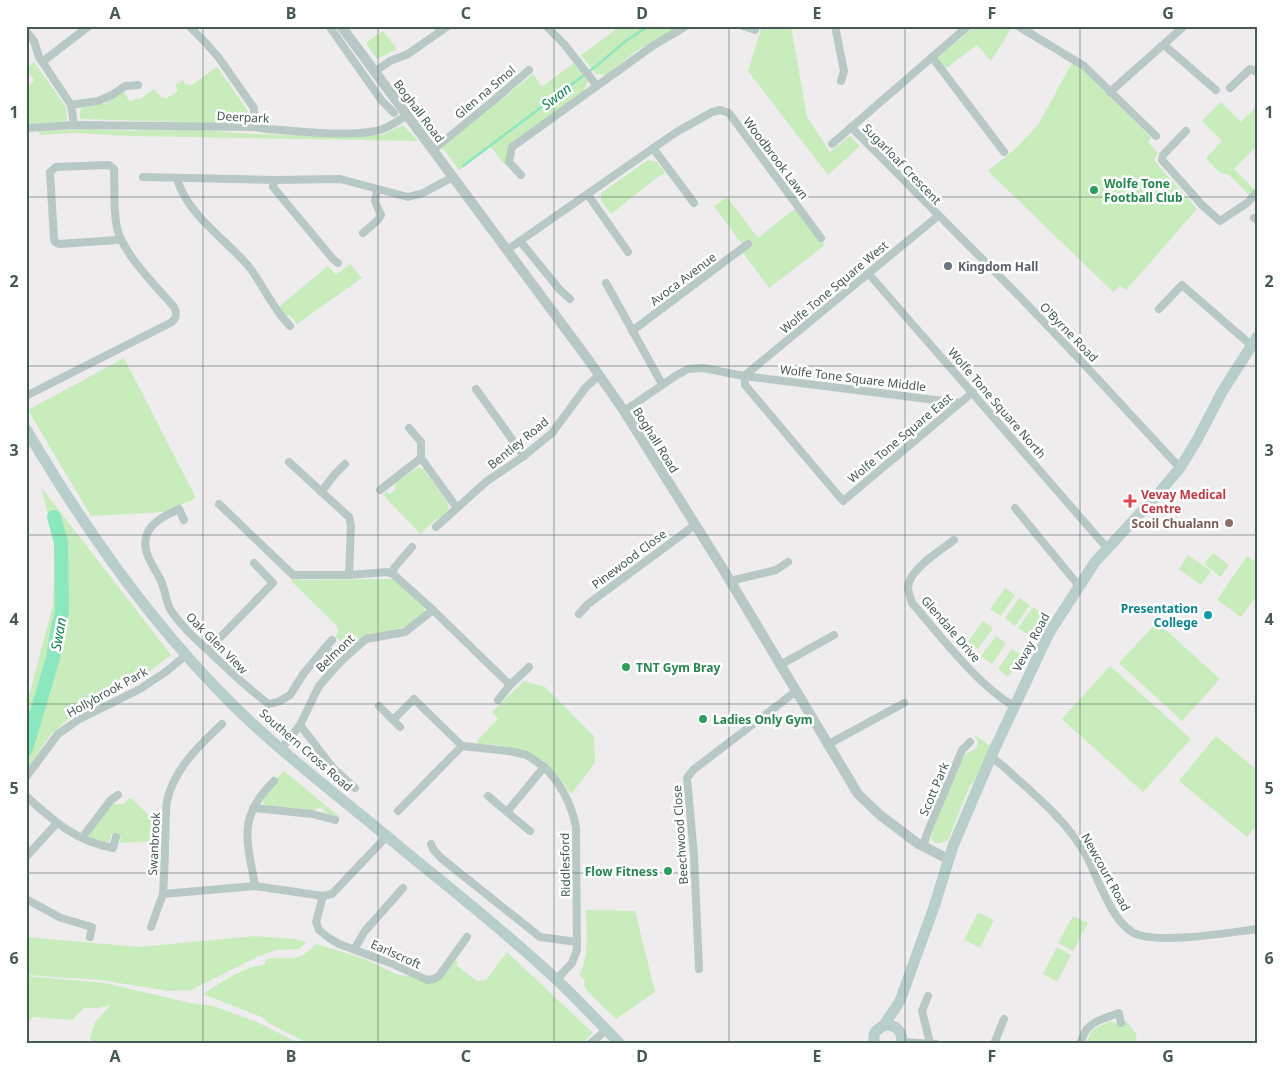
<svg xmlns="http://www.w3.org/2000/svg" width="1283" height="1070" font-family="'Noto Sans',sans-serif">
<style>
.green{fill:#c8ecbb}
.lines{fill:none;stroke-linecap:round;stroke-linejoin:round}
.stream{stroke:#8ae7be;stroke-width:2.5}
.river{stroke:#8ae7be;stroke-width:14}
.minor{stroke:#b8c9c5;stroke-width:8}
.tertiary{stroke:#b8c9c5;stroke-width:10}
.secondary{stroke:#b8ceca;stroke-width:11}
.grid{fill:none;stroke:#455955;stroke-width:1;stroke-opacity:0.55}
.leisure-dot{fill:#2e9e5b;stroke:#fff;stroke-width:2}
.worship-dot{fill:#6b7280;stroke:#fff;stroke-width:2}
.health-dot{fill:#e0444e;stroke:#fff;stroke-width:2}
.education-dot{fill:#8d6e63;stroke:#fff;stroke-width:2}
.culture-dot{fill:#0f9aa8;stroke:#fff;stroke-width:2}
.labels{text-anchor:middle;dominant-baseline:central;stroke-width:5;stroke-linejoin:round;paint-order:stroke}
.street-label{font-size:12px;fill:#455955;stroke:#fff}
.leisure-label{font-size:12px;font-weight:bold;fill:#27864d;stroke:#fff;text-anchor:start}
.worship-label{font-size:12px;font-weight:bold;fill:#5b616d;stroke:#fff;text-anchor:start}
.health-label{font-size:12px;font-weight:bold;fill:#be3a42;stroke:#fff;text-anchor:start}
.education-label{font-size:12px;font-weight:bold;fill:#785e54;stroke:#fff;text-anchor:end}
.culture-label{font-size:12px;font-weight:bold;fill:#0d838f;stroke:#fff;text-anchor:end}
.water-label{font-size:14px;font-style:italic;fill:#128351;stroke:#fff}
.neatline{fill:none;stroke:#455955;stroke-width:2}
.grid-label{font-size:16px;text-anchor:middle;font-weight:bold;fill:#455955}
</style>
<rect width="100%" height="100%" fill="#efecee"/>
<g class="green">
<path d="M621,26H679L635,52L606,75L596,74L581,55Z"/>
<path d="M762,26H791L807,117L830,152L850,136L860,146L828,175L748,71Z"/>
<path d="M975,26L1012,27L991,61L977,45L945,69L939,62V57Z"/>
<path d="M383,31L397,49L377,59L367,45V42Z"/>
<path d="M34,62L66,107L67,121L26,124V89L34,80L26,69Z"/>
<path d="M574,63L588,82L583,92L508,151L506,163L504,164L491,147L459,170L442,147L533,74L542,87Z"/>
<path d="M1072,63L1081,69L1151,137L1148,142L1158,153L1154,159L1157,164L1197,209L1126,290L1120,286L1113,292L988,171L1014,150L1038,125Z"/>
<path d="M217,67L248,111L249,116L245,124L80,119V111L82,108L99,103L104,104L114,98L123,90L130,102L136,98L138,100L154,89L161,97L167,98L178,91L175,85L183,80L185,84L192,85Z"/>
<path d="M1221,102L1241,122L1256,107L1257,108V146L1234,169L1257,192L1252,198L1228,174L1220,173L1206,158L1222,141L1202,121Z"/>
<path d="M403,125L418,141L131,136L74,133L40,135L39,131L87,129L135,131L158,127L253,134L351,136L382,135Z"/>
<path d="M648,160L657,162L665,173L655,179L611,214L601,201V193Z"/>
<path d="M727,197L758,238L797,207L825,245L769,288L741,250L744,247L714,206Z"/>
<path d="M350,264L362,278L297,324L290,315L285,316L280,308L281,305L328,266L336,275Z"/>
<path d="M124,358L196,498L165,512L91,516L28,410Z"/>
<path d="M419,467L424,470L448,503C448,507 450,508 447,512C441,519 429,522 421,534L383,495L386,492L390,494L395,490L396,482Z"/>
<path d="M41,487L171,655L133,684L71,717L51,734L26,771V707L53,605L55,542Z"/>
<path d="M1213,553L1229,565L1221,577L1204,564Z"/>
<path d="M1188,555L1211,571L1201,585L1179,569Z"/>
<path d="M1247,556L1257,563V595L1241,617L1217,600Z"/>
<path d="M295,577L302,580L393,579C404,584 422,600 425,611C408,638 368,625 348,649L336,637L338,632L337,626L291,581Z"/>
<path d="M1005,588L1015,595L1001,616L990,609Z"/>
<path d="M1019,598L1030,605L1015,626L1005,618Z"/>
<path d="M1033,607L1043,614L1029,635L1018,628Z"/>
<path d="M983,621L993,628L978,649L968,642Z"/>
<path d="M1157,622L1220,679L1182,721L1119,663Z"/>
<path d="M996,636L1006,643L992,664L981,656Z"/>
<path d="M1012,649L1023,656L1008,677L998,669Z"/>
<path d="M1110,666L1191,739L1143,792L1062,719Z"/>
<path d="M524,681L545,687L594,736L595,763L572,793H570C549,757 519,744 478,744L477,741L498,719L492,712Z"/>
<path d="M974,735L991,746L979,775L969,787L948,840L942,843H935L931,839L932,832L963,757L967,753L976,749L978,742Z"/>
<path d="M1216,736L1257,770V825L1247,837L1179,781Z"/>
<path d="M284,771L341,818L328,814L321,807L312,811L269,807L263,803L264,796L278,782L276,779Z"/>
<path d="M129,798L132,799L159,825L157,841L120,843L121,838L111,835L109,841L105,843L90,837L89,831L112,804H124Z"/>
<path d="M586,910L635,911L655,992L616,1019L587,991L584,985L585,980L579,975C590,957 586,930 586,910Z"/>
<path d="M978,912L994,920L980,948L964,940Z"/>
<path d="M1073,916L1088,923L1073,951L1058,943Z"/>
<path d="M255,936L294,939L307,942L299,949L276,950L259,956L191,990L169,991L100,980L26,975V937L139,947Z"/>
<path d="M316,944L365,959L398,975L410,976L426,983L440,980L455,960L458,962L456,965L477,981L486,980L507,952L593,1033L581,1044H309L267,1022L264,1018L203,994C221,983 242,967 264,965L267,959C291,956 296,965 316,944Z"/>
<path d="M1057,947L1071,955L1057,982L1043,974Z"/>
<path d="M26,976L105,983L190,1003L213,1006L257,1022L301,1044H95L90,1039L95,1022L111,1005L99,1008H84L72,1020L33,1017L26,1025Z"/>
<path d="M1110,1021L1118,1024L1126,1021L1136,1034L1137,1044H1086L1092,1030Z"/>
</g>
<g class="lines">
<path class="stream" d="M463,166L595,67L627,40L649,26"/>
<path class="river" d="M26,749L53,658L57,632L62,612L61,542L54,517"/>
<g class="minor">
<path d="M189,26L206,43L219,58L254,108V127"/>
<path d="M329,26L382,101L394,113"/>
<path d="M546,26L564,44L597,86L654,45L686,26"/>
<path d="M743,26L755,30"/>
<path d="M835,26L844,71L841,81"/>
<path d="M1018,26L1084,66L1156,136"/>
<path d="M26,31L34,41L39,57L71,105L74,125"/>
<path d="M1164,45L1216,90"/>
<path d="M932,57L1004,152"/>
<path d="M42,62L89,26"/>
<path d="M374,72L390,61L408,54L448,26"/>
<path d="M1230,88L1250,69L1257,72"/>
<path d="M1110,92L1182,28"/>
<path d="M71,105L98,101L112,95L125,86L138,85"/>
<path d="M851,127L1021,298L1082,362L1180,468"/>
<path d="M26,128L74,125L254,127L267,129C302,131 341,137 376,131C387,129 398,121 407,115"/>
<path d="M1186,131L1163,155L1162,160L1202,205L1220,221L1247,203L1257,192"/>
<path d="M832,144L968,26"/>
<path d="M653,148L694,203"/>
<path d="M433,150L493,101L529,70"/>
<path d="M521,175L509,162L512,147L597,86"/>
<path d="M143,177L274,180L340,179L408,197L423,193L453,177"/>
<path d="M177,178C186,214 227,240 250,268C264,287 273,309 290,326"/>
<path d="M274,180L273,187L333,259L338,263"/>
<path d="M588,195L628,252"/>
<path d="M1254,218L1257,220"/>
<path d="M363,233L378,220L381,215L375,201L377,190"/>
<path d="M520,241L560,290L570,299"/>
<path d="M507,250L675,133L712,112L720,110L729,113L821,238"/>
<path d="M868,273L1107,548"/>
<path d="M606,283L662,384"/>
<path d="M1159,309L1182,285L1252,346"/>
<path d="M632,331L748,244"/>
<path d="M744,376L745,385L843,501L973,392"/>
<path d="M744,376L938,216"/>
<path d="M476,389L524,456"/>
<path d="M26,396L172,322C177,317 177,313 174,307C156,286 123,254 117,228C113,209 115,188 114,169L109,165L56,167L50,172L54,239L55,242L59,244L117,240L121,239"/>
<path d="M624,411L677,375L688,369L703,368L744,376L959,403"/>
<path d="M409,428L421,442V458"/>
<path d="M289,462L349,517L351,526L349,575"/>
<path d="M380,490L421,458L457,508"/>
<path d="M321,492L335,474L345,464"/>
<path d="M219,504L293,575H349L387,572L393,574L433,610L510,685"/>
<path d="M1015,508L1079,586"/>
<path d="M184,520L179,509C167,515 152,521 147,534C141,551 152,563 159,577C165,586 165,599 170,609C182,628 198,641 214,656C232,673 249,690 269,704L280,701L290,695L304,673L325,648L340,662"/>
<path d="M436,527L487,481L524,456L552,433L586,387L599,375"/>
<path d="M954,540C941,550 908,570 908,588C908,592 911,598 912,603C939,634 979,687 1014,706"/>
<path d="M393,574L394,568L412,547"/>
<path d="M730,581L776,570L788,562"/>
<path d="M579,614L588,604L695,525"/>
<path d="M325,648L332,640"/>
<path d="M208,650L273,583L254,563"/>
<path d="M780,665L834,635"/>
<path d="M498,700L510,685L529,667"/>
<path d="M379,706L400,727"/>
<path d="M393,720L414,699L462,746L509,751L527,755L544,767L507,812L530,831"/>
<path d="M222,724C199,746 174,769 167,801C165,815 166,830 165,844C165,860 164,877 163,894L255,886L323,896L332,894L387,836"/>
<path d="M300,725L319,686L340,662L366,639L405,632L433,610"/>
<path d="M827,745L904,703"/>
<path d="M281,749L300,725L333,768L355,788"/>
<path d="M991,757L1003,766C1032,793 1066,819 1086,855C1098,877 1113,928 1139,935C1167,943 1226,933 1257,929"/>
<path d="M544,767C562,784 571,803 576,827L577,950L572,963L556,980"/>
<path d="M26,777L58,734L78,720L140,689L167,671L186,655"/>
<path d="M26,796C54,821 75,841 113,848L116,837"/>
<path d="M488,796L507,812"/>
<path d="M253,808L312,814L335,820"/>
<path d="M398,811L462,746"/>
<path d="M82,838L110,801L118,795"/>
<path d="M431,844L433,849L441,858L540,937L577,942"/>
<path d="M923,847L928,831L962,750L970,742"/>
<path d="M26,857L56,824"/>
<path d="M255,886C247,840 237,817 274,781"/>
<path d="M323,896L316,922L319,930L329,938L339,944L393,964L427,980L434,979L439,976L467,937"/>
<path d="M26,899L61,918L92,927L90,937"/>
<path d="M151,927L163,894"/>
<path d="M355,948L365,931L403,888"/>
<path d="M699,969L694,855L687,778L693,770L795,692"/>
<path d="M928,996L922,1011L930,1043"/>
<path d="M902,1042L936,1044"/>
<path d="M590,1044L606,1030"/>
<path d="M994,1044L1004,1019"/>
<path d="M1080,1044C1082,1040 1083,1035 1085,1032C1091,1021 1108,1017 1119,1013L1121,1023"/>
</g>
<path class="tertiary" d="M341,26L590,362L624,411L723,569L858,794L880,815L917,843L948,859"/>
<g class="secondary">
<path d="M26,429C84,528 151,624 233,705C286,757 345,801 401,848C453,891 507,933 556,979C578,1000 599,1022 620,1044"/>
<path d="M884,1025C896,1024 904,1032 901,1044"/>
<path d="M874,1044V1035L876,1031L884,1025L900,1001L934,907L953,846L994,750L1049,633L1095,562L1158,494L1180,468L1197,440L1222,392L1257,337"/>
</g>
</g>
<path class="grid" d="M203,26V1044M378,26V1044M554,26V1044M729,26V1044M905,26V1044M1080,26V1044M26,197H1257M26,366H1257M26,535H1257M26,704H1257M26,873H1257"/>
<g class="leisure-dot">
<circle cx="1094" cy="190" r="5"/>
<circle cx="626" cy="667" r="5"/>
<circle cx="703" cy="719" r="5"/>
<circle cx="668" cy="871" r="5"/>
</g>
<circle class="worship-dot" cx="948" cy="266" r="5"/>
<path class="health-dot" d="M1127.5 493.5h5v5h5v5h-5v5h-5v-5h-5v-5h5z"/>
<circle class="education-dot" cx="1229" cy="523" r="5"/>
<circle class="culture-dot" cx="1208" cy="615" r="5"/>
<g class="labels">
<g class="street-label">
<text transform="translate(485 92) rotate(-40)">Glen na Smol</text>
<text transform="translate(419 111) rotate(53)">Boghall Road</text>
<text transform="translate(243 117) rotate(3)">Deerpark</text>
<text transform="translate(776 158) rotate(53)">Woodbrook Lawn</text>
<text transform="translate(902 164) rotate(46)">Sugarloaf Crescent</text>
<text transform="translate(683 279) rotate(-37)">Avoca Avenue</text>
<text transform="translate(834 287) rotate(-40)">Wolfe Tone Square West</text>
<text transform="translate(1069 332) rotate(46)">O'Byrne Road</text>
<text transform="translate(853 378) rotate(7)">Wolfe Tone Square Middle</text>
<text transform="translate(997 403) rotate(49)">Wolfe Tone Square North</text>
<text transform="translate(900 438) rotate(-40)">Wolfe Tone Square East</text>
<text transform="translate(656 440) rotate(58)">Boghall Road</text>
<text transform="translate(518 443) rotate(-39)">Bentley Road</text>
<text transform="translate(629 559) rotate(-37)">Pinewood Close</text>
<text transform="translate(951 629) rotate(49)">Glendale Drive</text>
<text transform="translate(1031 642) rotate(-62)">Vevay Road</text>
<text transform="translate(217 643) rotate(45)">Oak Glen View</text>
<text transform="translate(335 653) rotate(-44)">Belmont</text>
<text transform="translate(107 692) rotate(-29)">Hollybrook Park</text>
<text transform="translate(306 750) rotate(41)">Southern Cross Road</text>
<text transform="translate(934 789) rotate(-67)">Scott Park</text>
<text transform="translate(680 835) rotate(-94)">Beechwood Close</text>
<text transform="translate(154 844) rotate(-87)">Swanbrook</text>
<text transform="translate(565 865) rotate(-91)">Riddlesford</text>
<text transform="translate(1106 872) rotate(61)">Newcourt Road</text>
<text transform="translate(396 954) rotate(24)">Earlscroft</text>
</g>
<g class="leisure-label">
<text x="1104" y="183">Wolfe Tone<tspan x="1104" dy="14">Football Club</tspan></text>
<text x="636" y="667">TNT Gym Bray</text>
<text x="713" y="719">Ladies Only Gym</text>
<text x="658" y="871" text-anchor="end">Flow Fitness</text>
</g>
<g class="worship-label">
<text x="958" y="266">Kingdom Hall</text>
</g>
<g class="health-label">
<text x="1141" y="494">Vevay Medical<tspan x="1141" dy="14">Centre</tspan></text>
</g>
<g class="education-label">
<text x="1219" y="523">Scoil Chualann</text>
</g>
<g class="culture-label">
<text x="1198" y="608">Presentation<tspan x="1198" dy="14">College</tspan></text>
</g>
<g class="water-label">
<text transform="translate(556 96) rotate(-37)">Swan</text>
<text transform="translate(58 634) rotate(-80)">Swan</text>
</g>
</g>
<rect width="1283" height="1070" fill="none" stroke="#ffffff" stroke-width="55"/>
<rect x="28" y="28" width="1228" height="1014" class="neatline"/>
<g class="grid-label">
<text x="115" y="19">A</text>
<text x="291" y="19">B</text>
<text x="466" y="19">C</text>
<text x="642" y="19">D</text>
<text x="817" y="19">E</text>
<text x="992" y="19">F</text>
<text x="1168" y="19">G</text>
<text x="14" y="118">1</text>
<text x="1269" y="118">1</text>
<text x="14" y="287">2</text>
<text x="1269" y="287">2</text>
<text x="14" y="456">3</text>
<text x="1269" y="456">3</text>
<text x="14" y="625">4</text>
<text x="1269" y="625">4</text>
<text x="14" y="794">5</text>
<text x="1269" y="794">5</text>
<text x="14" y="964">6</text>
<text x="1269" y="964">6</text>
<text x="115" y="1062">A</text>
<text x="291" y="1062">B</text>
<text x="466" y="1062">C</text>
<text x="642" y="1062">D</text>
<text x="817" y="1062">E</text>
<text x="992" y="1062">F</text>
<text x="1168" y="1062">G</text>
</g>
</svg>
